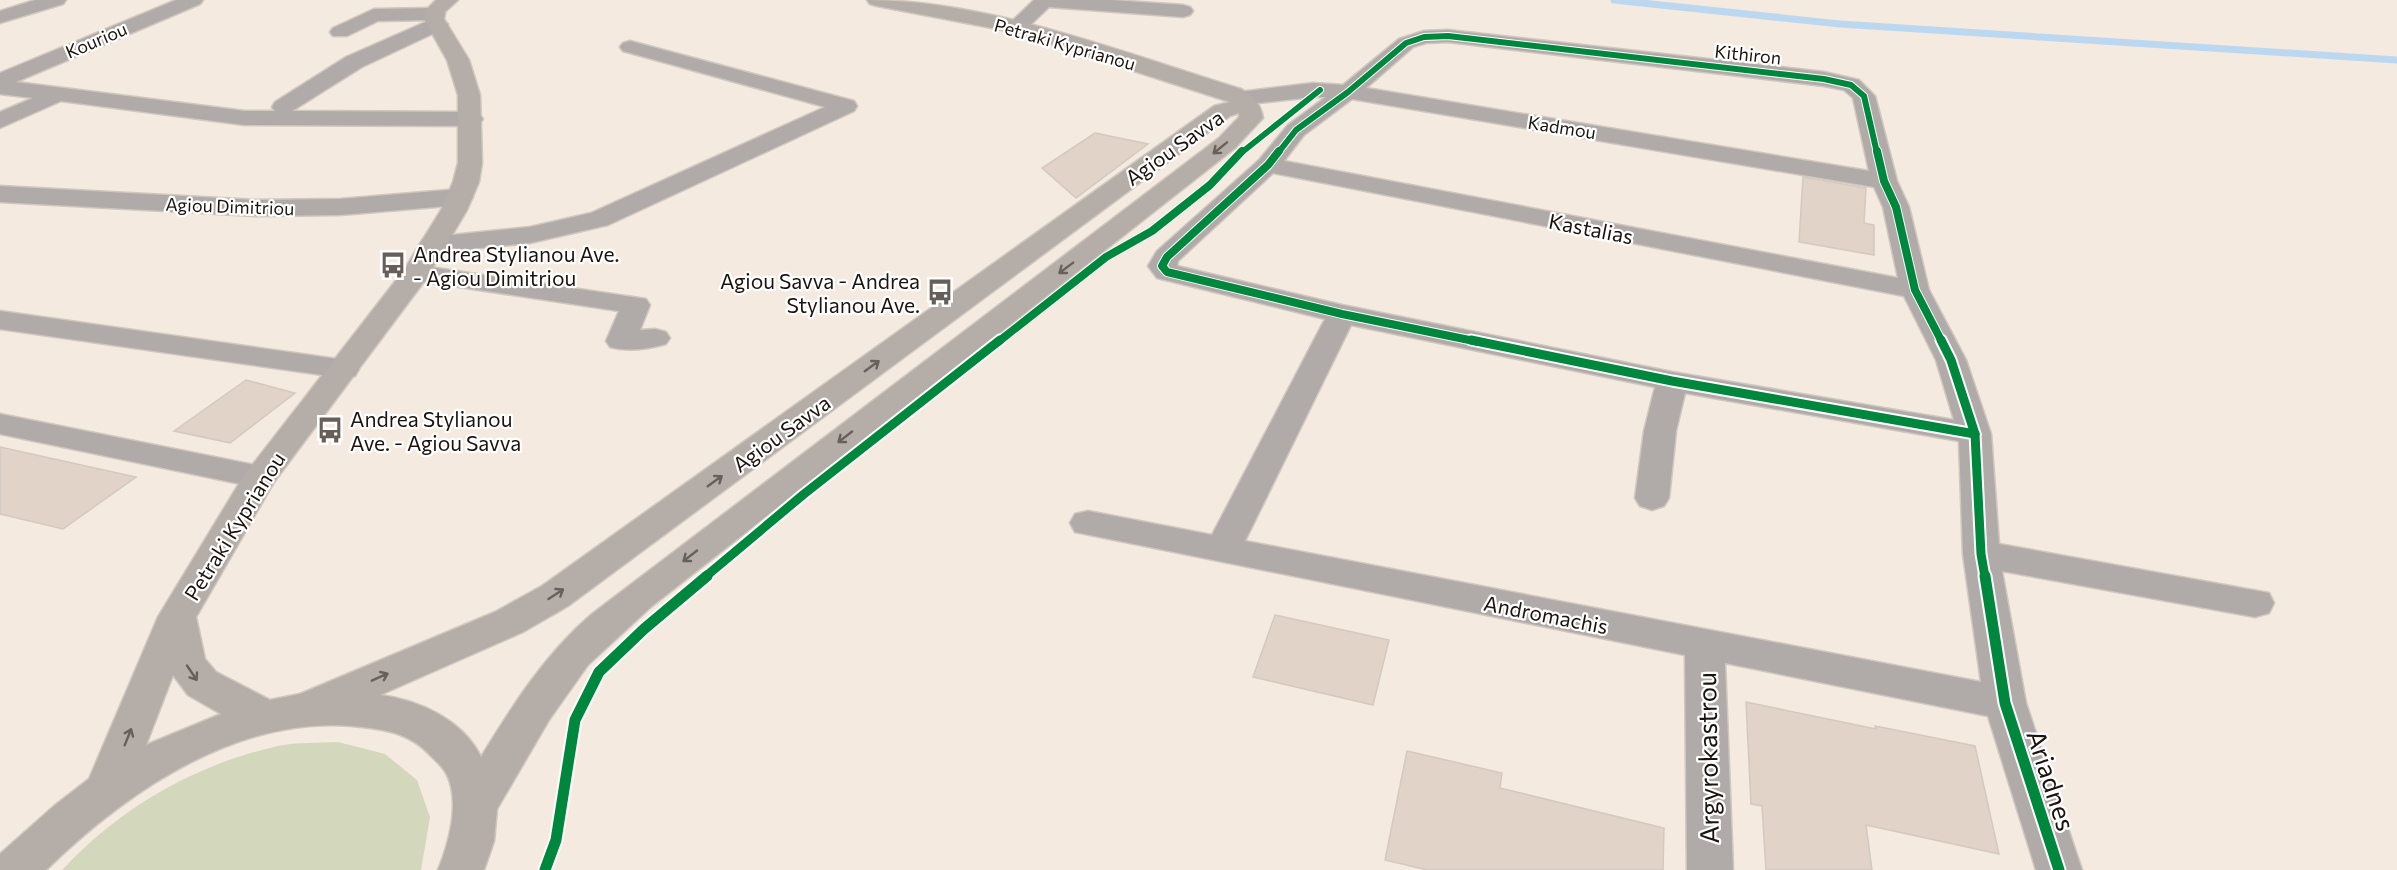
<svg xmlns="http://www.w3.org/2000/svg" width="2397" height="870" font-family="Commissioner,sans-serif">
<style>
.green{fill:#d3d8bc}
.lines{fill:none;stroke-linecap:round;stroke-linejoin:round}
.stream{stroke:#bbd8f0;stroke-width:7}
.building{fill:#e1d3c7;stroke:#d2c9c1;stroke-width:1.5}
.minor-casing{stroke:#d0c8bf;stroke-width:3}
.major-casing{stroke:#d0c8bf;stroke-width:3}
.minor{fill:#b0aaa9;fill-rule:evenodd}
.major{fill:#b4ada8;fill-rule:evenodd}
.cycleway-far3-casing{stroke:#fff;stroke-width:8}
.cycleway-far2-casing{stroke:#fff;stroke-width:10}
.cycleway-far1-casing{stroke:#fff;stroke-width:13}
.cycleway-casing{stroke:#fff;stroke-width:15}
.cycleway-far3{stroke:#00873e;stroke-width:6}
.cycleway-far2{stroke:#00873e;stroke-width:8}
.cycleway-far1{stroke:#00873e;stroke-width:9}
.cycleway{stroke:#00873e;stroke-width:11}
.oneway{stroke:#68605b}
.labels{text-anchor:middle;dominant-baseline:central;stroke-width:4.5;stroke-linejoin:round;paint-order:stroke}
.far-street-label{font-size:18px;fill:#1b140e;stroke:#fff}
.street-label{font-size:21px;fill:#1b140e;stroke:#fff}
.poi-label{font-size:21px;fill:#1b140e;stroke:#fff;text-anchor:start}
.near-street-label{font-size:26px;fill:#1b140e;stroke:#fff}
</style>
<rect width="100%" height="100%" fill="#f5eadf"/>
<path class="green" d="M338,742L385,754L417,780L430,817L421,870H62C121,807 194,765 278,746C297,742 319,743 338,742Z"/>
<g class="lines">
<path class="stream" d="M1614,0L1840,24L2397,60"/>
</g>
<g class="building">
<path d="M1095,133L1148,144L1076,198L1042,168Z"/>
<path d="M1803,177L1866,188L1864,223L1874,225V255L1799,242Z"/>
<path d="M246,380L295,393L230,443L174,431Z"/>
<path d="M0,447L136,477L63,529L0,514Z"/>
<path d="M1275,615L1389,640L1373,705L1253,677Z"/>
<path d="M1746,702L1876,729L1875,726L1975,746L1999,854L1866,825L1872,870H1766L1762,806L1751,804Z"/>
<path d="M1407,751L1502,773L1500,788L1664,828L1663,870H1427L1385,860Z"/>
</g>
<g class="lines">
<g class="minor-casing">
<g id="minor">
<path d="M35,0H66L63,4L0,23V11Z"/>
<path d="M176,0H203L200,4L16,82L245,111H275L272,107L275,102L346,57L430,20L378,21L347,36H333L330,32L333,28L374,9L435,8L442,10L445,14L440,19L448,24L445,28L362,67L292,111L471,112L479,114L483,119L479,124L471,126L245,125L61,101L0,128V112L33,98L0,94V73Z"/>
<path d="M1034,0H1112L1183,5L1190,7L1193,11L1190,15L1183,17L1049,7L1024,31H1010L1007,27L1010,23Z"/>
<path d="M1448,30L1824,72L1859,80L1875,96L1897,181L1909,207L1929,290L1966,360L1991,434L1999,544L2269,593L2274,603L2269,613L2255,617L2002,571L2026,703L2082,870H2036L1988,716L1725,663L1733,870H1687L1685,655L1075,532L1070,523L1075,514L1088,511L1212,535L1325,319L1157,278L1148,266L1157,251L1259,160L1288,125L1326,97H1313L1239,105L1231,103L1228,98L1231,93L1313,83L1343,85L1399,39L1424,31ZM1448,42L1824,86L1844,90L1853,98L1869,171L1366,88L1413,47L1426,43ZM1352,99L1874,187L1883,207L1898,278L1284,161L1304,135ZM1273,173L1904,296L1936,360L1954,420L1672,372L1342,305L1177,266L1178,261ZM1351,325L1655,387L1644,431L1635,498L1640,506L1652,510L1664,506L1669,498L1676,431L1685,393L1959,441L1963,554L1981,682L1245,541Z"/>
<path d="M630,41L854,101L857,106L854,111L608,225L530,243L433,253L423,251L419,245L423,239L433,237L530,227L591,213L825,107L623,51L620,47L623,43Z"/>
<path d="M0,186L256,200L340,199L460,189L469,192L473,197L469,202L460,205L340,215L256,216L0,202Z"/>
<path d="M416,265L646,299L650,305L640,330L655,329L666,332L670,338L666,344C648,349 628,352 610,347L606,341L619,311L406,279L402,273L406,267Z"/>
<path d="M0,311L344,360L355,362L359,369L355,376L344,378L0,329Z"/>
<path d="M0,414L260,466L272,469L277,477L272,485L260,488L0,434Z"/>
</g>
</g>
<g class="major-casing">
<path id="major" d="M436,0H458L445,12L444,19L469,60L480,95L482,163L479,182L467,210L426,279L274,482L196,617L205,659L216,672L270,700L300,694L495,612L542,586L1214,106L1230,102L1013,32L877,6L870,4L867,0C989,0 1124,53 1241,89C1253,96 1261,104 1263,118L1235,148L652,606L588,665L549,720L497,809L494,841L484,870H438C449,843 461,801 446,773C442,766 436,761 431,756C412,735 390,730 362,727C242,712 128,790 46,870H0V854L54,806L89,779L158,617L243,477L404,270L441,210L453,182L458,163V95L447,60L424,19L426,10ZM1239,113V117L1219,138L592,614C545,654 513,705 481,757C463,720 419,700 380,695L523,632L568,606L1230,116ZM173,675L188,695L221,714L146,745Z"/>
</g>
<use href="#minor" class="minor"/>
<use href="#major" class="major"/>
<g class="cycleway-far3-casing">
<g id="cycleway-far3">
<path d="M1241,153L1320,90"/>
<path d="M1278,153L1296,130L1348,92L1406,43L1424,37L1448,36L1824,79L1851,85L1864,96L1877,153"/>
</g>
</g>
<g class="cycleway-far2-casing">
<g id="cycleway-far2">
<path d="M1279,151L1268,165L1167,257L1162,266L1167,272L1342,314L1479,342"/>
<path d="M1877,151L1884,181L1896,207L1915,290L1942,342"/>
<path d="M998,342L1106,257L1152,231L1210,185L1242,151"/>
</g>
</g>
<g class="cycleway-far1-casing">
<g id="cycleway-far1">
<path d="M1471,340L1672,381L1975,434"/>
<path d="M1941,340L1951,360L1975,434"/>
<path d="M1975,434L1981,554L1985,577"/>
<path d="M705,577L804,494L1000,340"/>
</g>
</g>
<g class="cycleway-casing">
<g id="cycleway">
<path d="M1985,576L2005,703L2059,870"/>
<path d="M545,870L556,840L575,720L599,672L644,629L707,576"/>
</g>
</g>
<use href="#cycleway-far3" class="cycleway-far3"/>
<use href="#cycleway-far2" class="cycleway-far2"/>
<use href="#cycleway-far1" class="cycleway-far1"/>
<use href="#cycleway" class="cycleway"/>
</g>
<defs><path id="oneway-shaft" d="M-6 0H5M1.5-3L5.5 0L1.5 3" fill="none" stroke-width="1.6" stroke-linecap="round" stroke-linejoin="round" transform="scale(1.5)"/></defs>
<g class="oneway">
<use href="#oneway-shaft" transform="translate(1220 148) rotate(141)"/>
<use href="#oneway-shaft" transform="translate(1066 268) rotate(143)"/>
<use href="#oneway-shaft" transform="translate(872 366) rotate(-36)"/>
<use href="#oneway-shaft" transform="translate(845 437) rotate(142)"/>
<use href="#oneway-shaft" transform="translate(715 481) rotate(-36)"/>
<use href="#oneway-shaft" transform="translate(690 556) rotate(142)"/>
<use href="#oneway-shaft" transform="translate(556 594) rotate(-33)"/>
<use href="#oneway-shaft" transform="translate(192 673) rotate(56)"/>
<use href="#oneway-shaft" transform="translate(380 677) rotate(-24)"/>
<use href="#oneway-shaft" transform="translate(128 737) rotate(-68)"/>
</g>
<defs>
<g id="bus-bare" transform="scale(2.07)"><path d="M-5-6H5V4H4V6H2V4H-2V6H-4V4H-5ZM-3.5-4V0h7V-4ZM-3.5 1.2v1.5H-2V1.2ZM2 1.2v1.5H3.5V1.2Z" fill="#675f57" stroke="#fff" stroke-width="2.5" paint-order="stroke"/></g>
</defs>
<g fill-rule="evenodd">
<use href="#bus-bare" x="393" y="265"/>
<use href="#bus-bare" x="940" y="292"/>
<use href="#bus-bare" x="330" y="430"/>
</g>
<g class="labels">
<g class="far-street-label">
<text transform="translate(96 40) rotate(-23)">Kouriou</text>
<text transform="translate(1065 44) rotate(16)">Petraki Kyprianou</text>
<text transform="translate(1748 54) rotate(6)">Kithiron</text>
<text transform="translate(1562 127) rotate(9)">Kadmou</text>
<text transform="translate(230 206) rotate(2)">Agiou Dimitriou</text>
</g>
<g class="street-label">
<text transform="translate(1174 147) rotate(-35)">Agiou Savva</text>
<text transform="translate(1591 228) rotate(11)">Kastalias</text>
<text transform="translate(781 433) rotate(-36)">Agiou Savva</text>
<text transform="translate(234 526) rotate(-58)">Petraki Kyprianou</text>
<text transform="translate(1546 614) rotate(11)">Andromachis</text>
</g>
<g class="poi-label">
<text x="413" y="253">Andrea Stylianou Ave.<tspan x="413" dy="24">- Agiou Dimitriou</tspan></text>
<text x="920" y="280" text-anchor="end">Agiou Savva - Andrea<tspan x="920" dy="24">Stylianou Ave.</tspan></text>
<text x="350" y="418">Andrea Stylianou<tspan x="350" dy="24">Ave. - Agiou Savva</tspan></text>
</g>
<g class="near-street-label">
<text transform="translate(1707 758) rotate(-91)">Argyrokastrou</text>
<text transform="translate(2052 780) rotate(72)">Ariadnes</text>
</g>
</g>
</svg>
